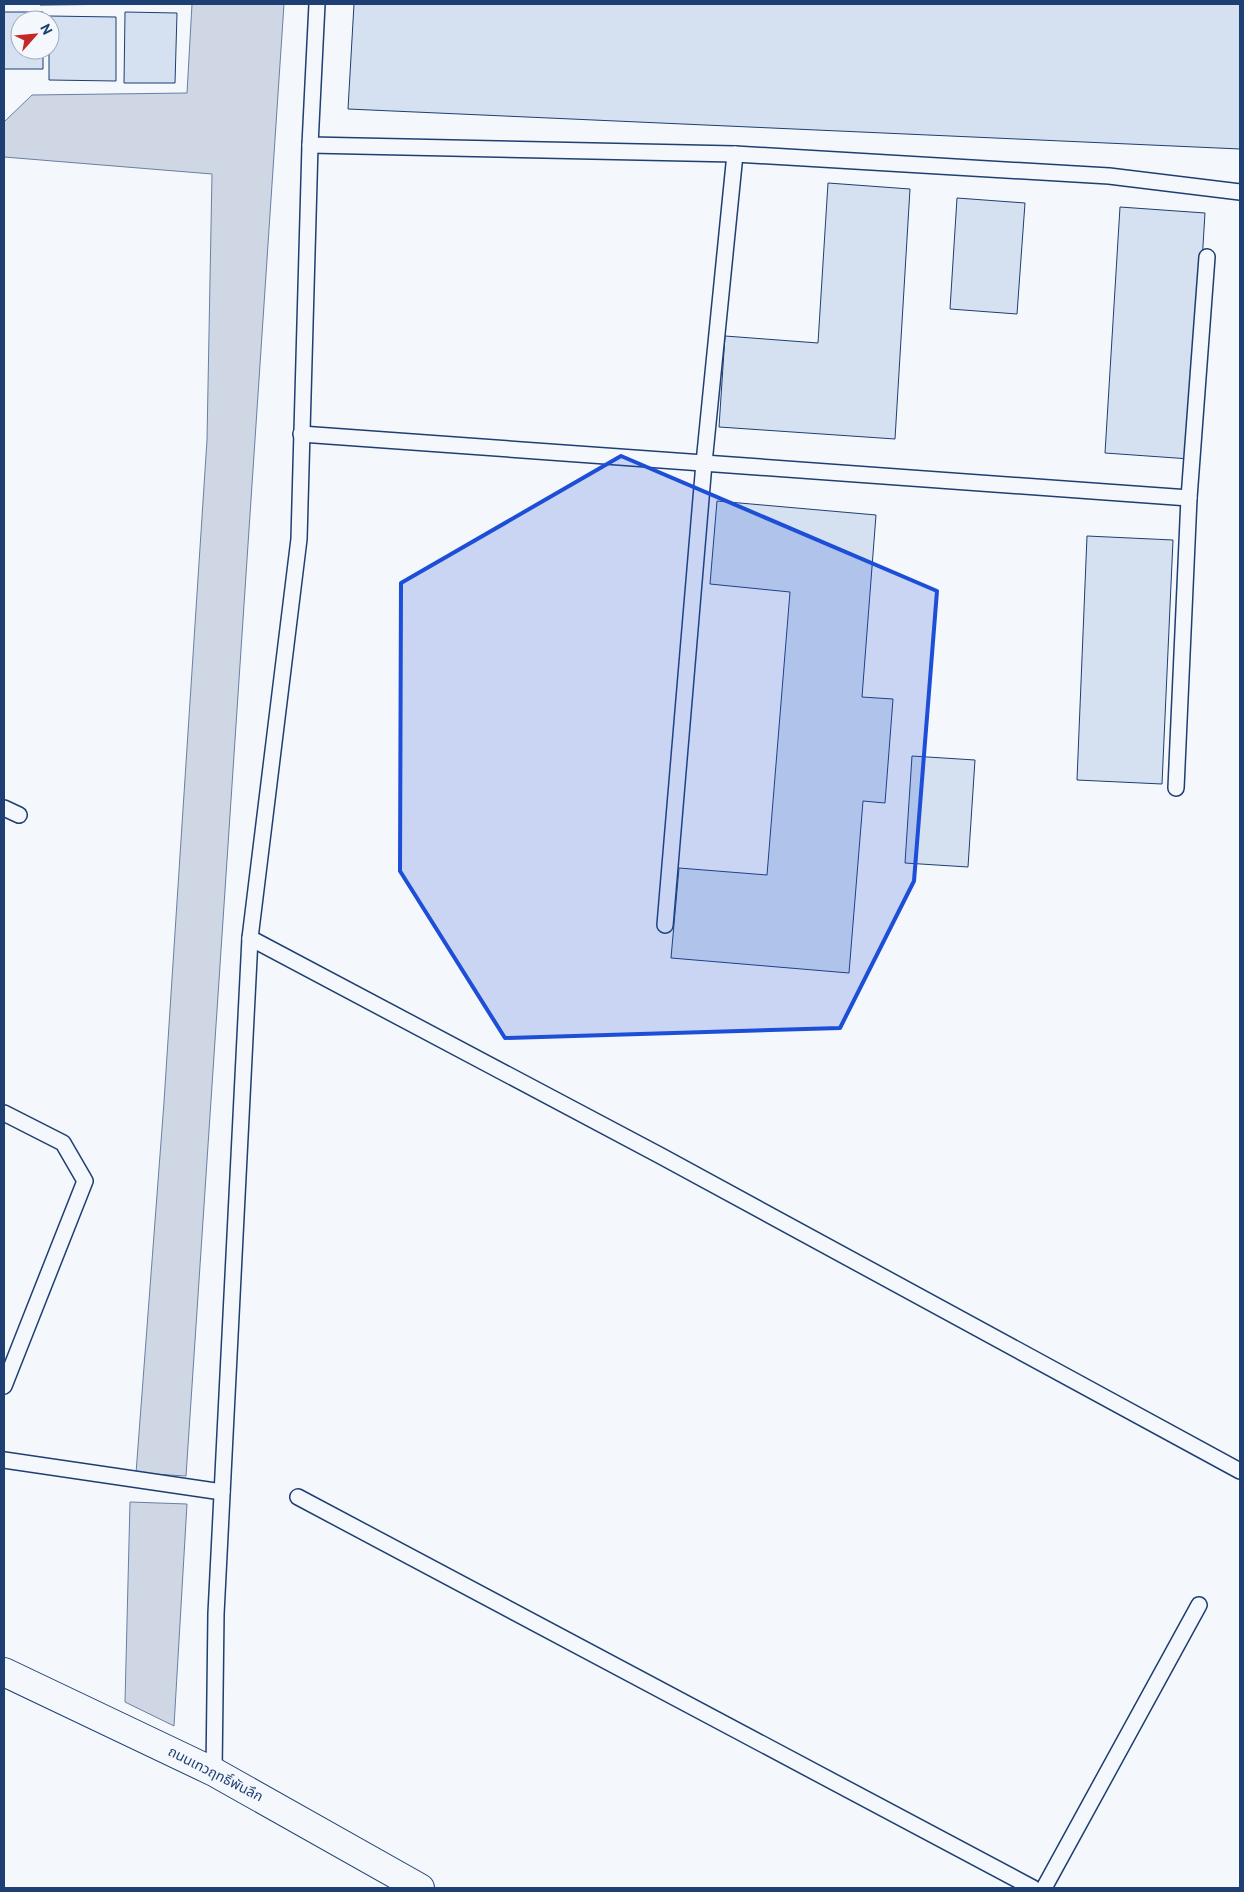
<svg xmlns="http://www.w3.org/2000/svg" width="1244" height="1892" font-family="Overpass,'Noto Sans Thai',sans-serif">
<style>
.water{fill:#cfd7e4;stroke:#687fa3}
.building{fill:#d5e0f0;stroke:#1d3f73}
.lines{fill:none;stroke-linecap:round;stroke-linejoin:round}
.lane-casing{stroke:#1d3f73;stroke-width:18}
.street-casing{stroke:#1d3f73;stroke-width:30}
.lane{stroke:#f4f7fb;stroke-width:15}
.street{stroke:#f4f7fb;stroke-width:28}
.marked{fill:#1d4ed8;fill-opacity:0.2;stroke:#1d4ed8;stroke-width:4;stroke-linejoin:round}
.labels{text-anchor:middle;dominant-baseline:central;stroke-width:4;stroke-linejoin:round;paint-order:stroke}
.street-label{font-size:14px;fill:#1d3f73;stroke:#f4f7fb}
</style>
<rect width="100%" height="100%" fill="#f4f7fb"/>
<g class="water">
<path d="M192,4H284L186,1476L136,1473L164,1102L207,440L212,174L4,157V122L32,95L187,93Z"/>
<path d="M130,1502L187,1504L174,1726L125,1702Z"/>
</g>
<g class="building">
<path d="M40,4H136L40,5Z"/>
<path d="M354,4H1240V149L348,109Z"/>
<path d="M4,12H43V20H20V50H43V69H4Z"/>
<path d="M125,12L177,13L175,83H124Z"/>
<path d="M49,16L116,17V81L49,80Z"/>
<path d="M828,183L910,189L895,439L719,427L725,336L818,343Z"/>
<path d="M957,198L1025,203L1017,314L950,309Z"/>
<path d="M1120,207L1205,213L1190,459L1105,453Z"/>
<path d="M717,501L876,515L862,697L893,699L885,803L863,801L849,973L671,958L679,868L767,875L790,592L710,584Z"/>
<path d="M1087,536L1173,540L1162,784L1077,780Z"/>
<path d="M912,756L975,760L968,867L905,863Z"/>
</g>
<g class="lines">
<g class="lane-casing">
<g id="lane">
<path d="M310,145L735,154L1109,176L1240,192"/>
<path d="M301,434L1189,498"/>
<path d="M1176,788L1189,498L1207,257"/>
<path d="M4,808L19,815"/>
<path d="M665,925L704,463L735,154"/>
<path d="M250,938L661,1156L1240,1471"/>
<path d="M4,1113L63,1143L85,1181L4,1386"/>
<path d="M4,1460L222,1492"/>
<path d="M298,1497L1033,1888"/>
<path d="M214,1772L216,1614L250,938L299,539L310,145L317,4"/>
<path d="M1044,1888L1199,1605"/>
</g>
</g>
<g class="street-casing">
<path id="street" d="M4,1672L214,1772L420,1888"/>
</g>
<use href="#lane" class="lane"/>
<use href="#street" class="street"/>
</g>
<path class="marked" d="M621,456L937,591L914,881L840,1028L505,1038L400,871L401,583Z"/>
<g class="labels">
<g class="street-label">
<text transform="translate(215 1775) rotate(27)">ถนนเทวฤทธิ์พันลึก</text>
</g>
</g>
<rect width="1244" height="1892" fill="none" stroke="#1d3f73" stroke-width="10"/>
<g transform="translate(35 35) rotate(63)"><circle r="24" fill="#f4f7fb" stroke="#9eadc5"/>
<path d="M0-4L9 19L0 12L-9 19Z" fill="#c62828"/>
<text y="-8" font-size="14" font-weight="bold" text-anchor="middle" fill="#1d3f73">N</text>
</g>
</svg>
